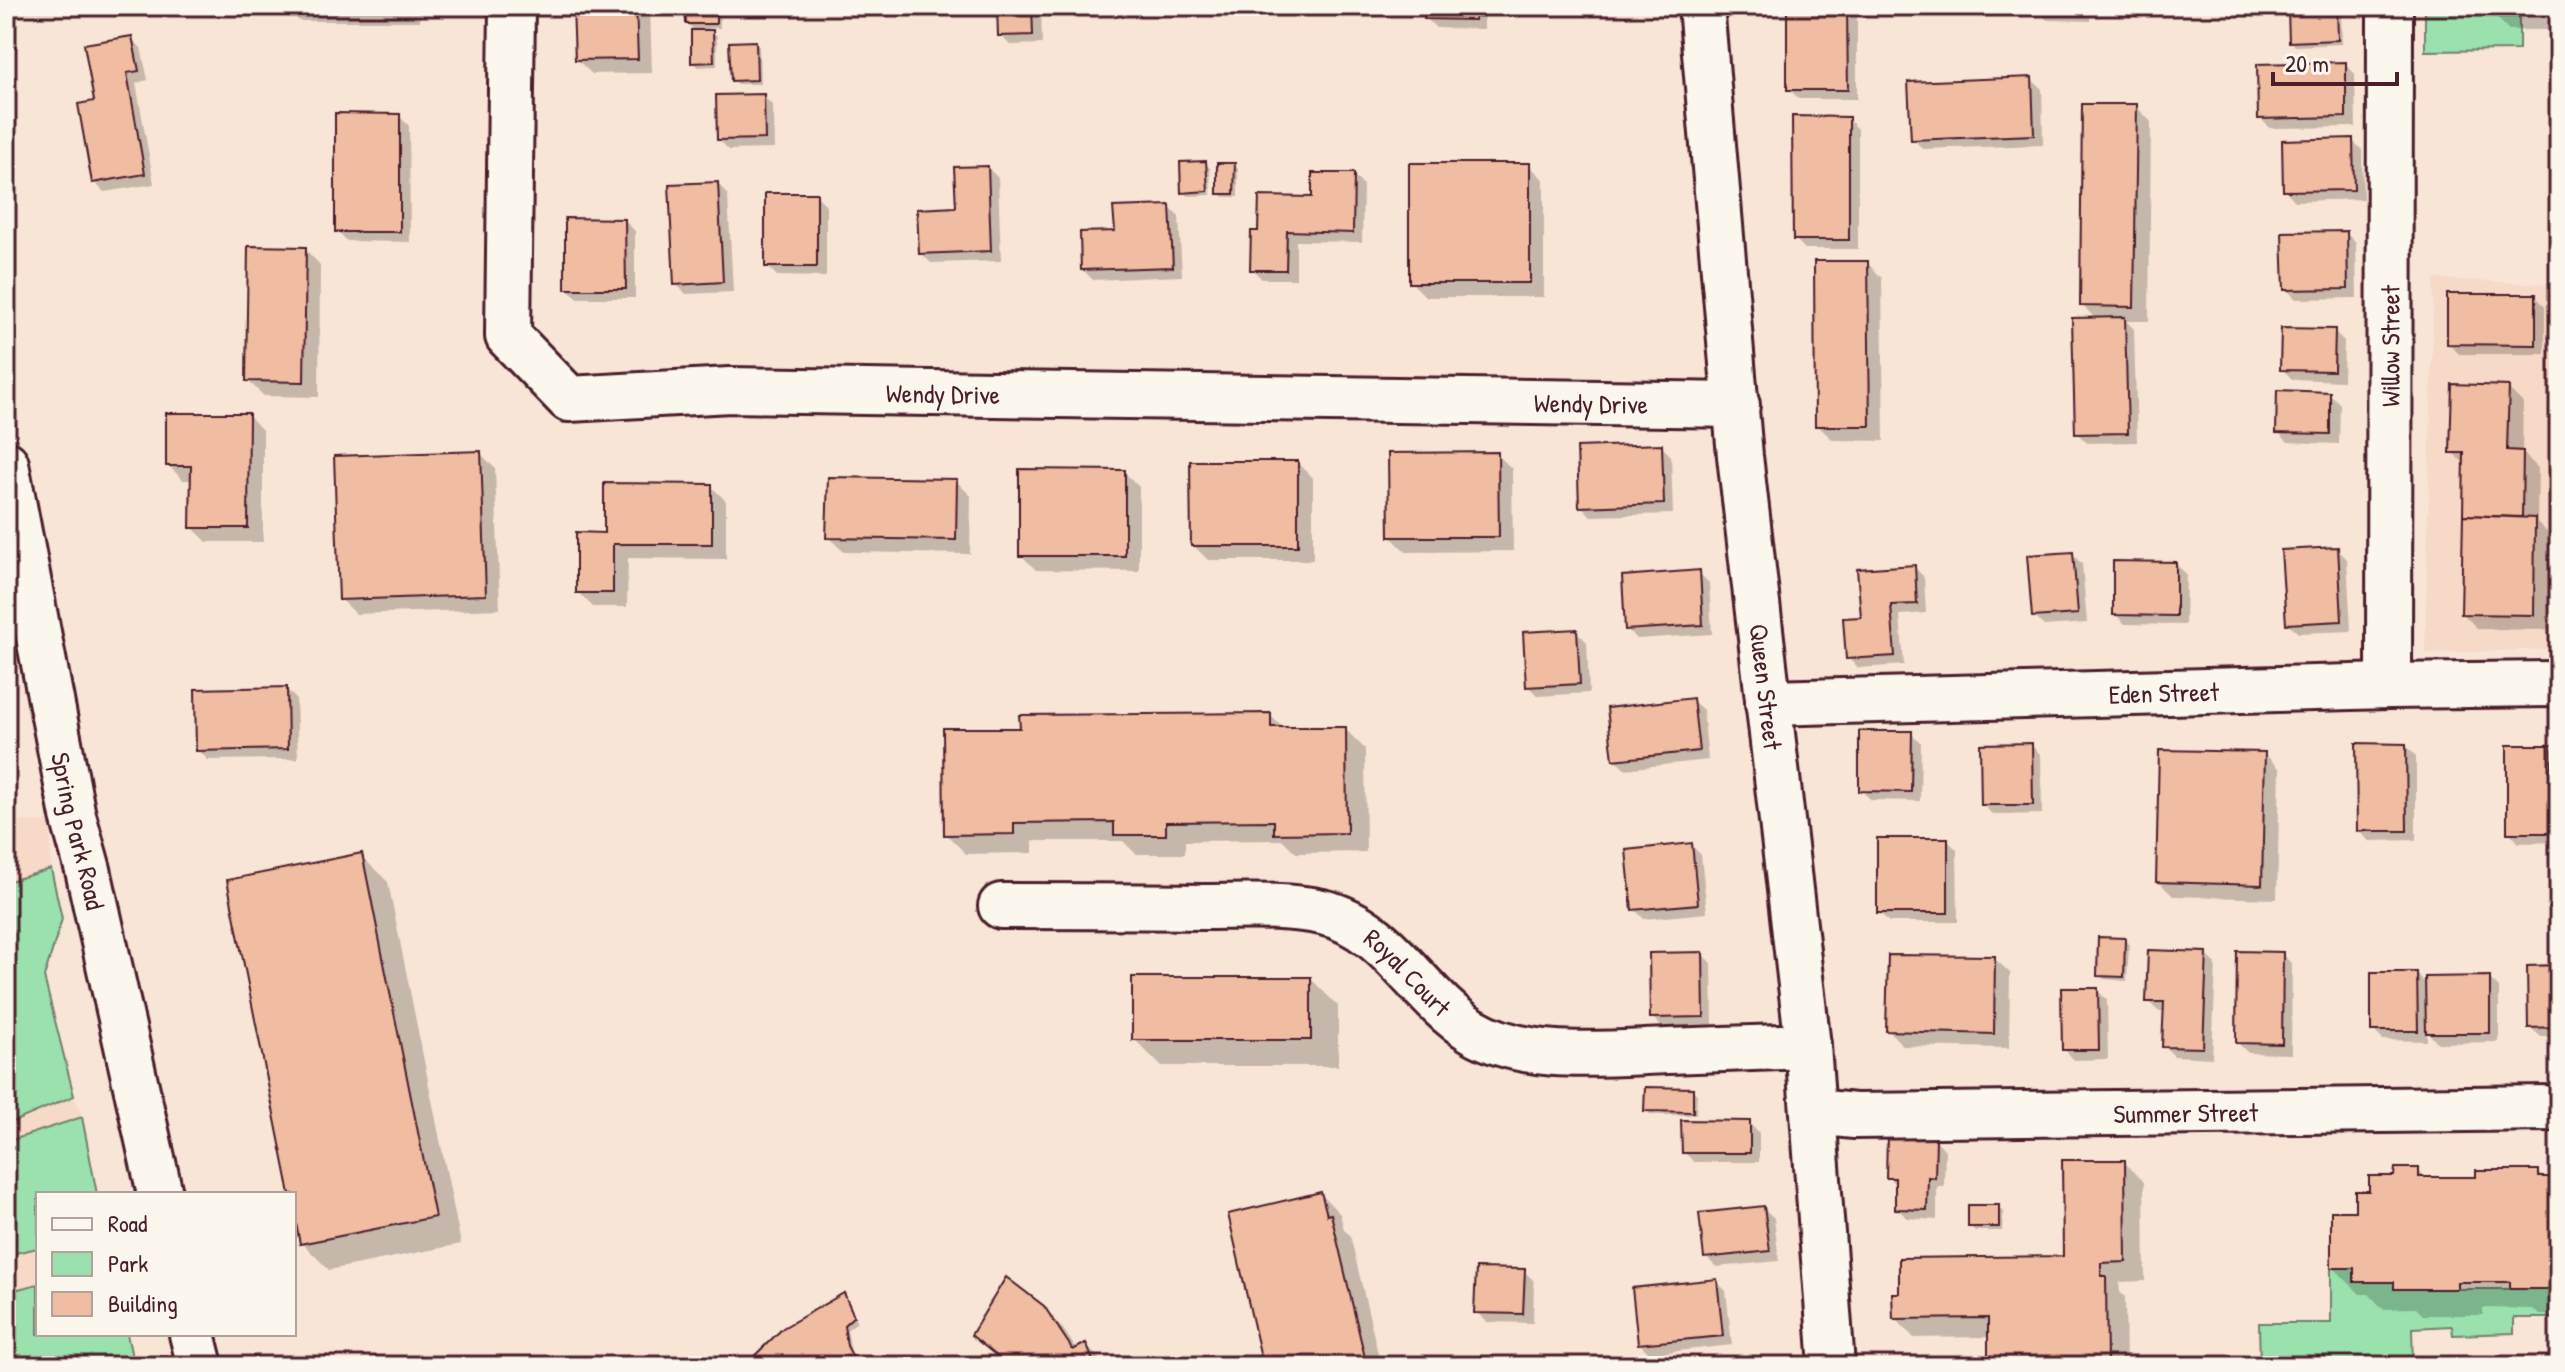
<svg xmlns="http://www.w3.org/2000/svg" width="2565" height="1372" font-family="'Patrick Hand',sans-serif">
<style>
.built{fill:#f6d9c6}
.green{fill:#9ae1ae;stroke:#72806c;stroke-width:2}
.shadow{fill:#0003}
.building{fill:#f0bca2;stroke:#4a1f2b;stroke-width:2}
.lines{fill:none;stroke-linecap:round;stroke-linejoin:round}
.minor-casing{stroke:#4a1f2b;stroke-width:50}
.minor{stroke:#fbf7ec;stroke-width:44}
.labels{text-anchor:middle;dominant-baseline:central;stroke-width:6;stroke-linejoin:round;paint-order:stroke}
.street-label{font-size:26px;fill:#4a1f2b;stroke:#fbf7ec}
</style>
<rect width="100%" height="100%" fill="#f8e5d6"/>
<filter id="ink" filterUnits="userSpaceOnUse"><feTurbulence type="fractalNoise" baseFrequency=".0125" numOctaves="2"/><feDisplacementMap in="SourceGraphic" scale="16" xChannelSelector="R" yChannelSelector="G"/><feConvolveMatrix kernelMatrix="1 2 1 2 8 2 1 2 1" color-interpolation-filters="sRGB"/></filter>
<g filter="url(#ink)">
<g class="built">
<path d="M2434,279L2559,285V649L2425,653Z"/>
<path d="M6,821H50L51,869L62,919L44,977L74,1096L82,1117L97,1194H38V1334H127L134,1366H6Z"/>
</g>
<g class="green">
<path d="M2425,6H2487V11H2519V50L2425,51Z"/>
<path d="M51,869L62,919L44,977L74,1096L6,1125V882Z"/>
<path d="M82,1117L97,1194H38V1248L6,1255V1142Z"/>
<path d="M2331,1268H2354L2355,1282H2394V1289H2559V1318H2514V1333L2453,1335L2452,1326L2412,1328L2413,1366H2260L2259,1323H2331Z"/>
<path d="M38,1284V1334H127L134,1366H6V1292Z"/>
</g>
<g class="shadow">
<path d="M19,6H113V12H25Z"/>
<path d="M284,6H420V21H299Z"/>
<path d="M575,6H650L652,73L592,74L576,59Z"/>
<path d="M687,6H719L720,28H708L717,36V66L698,67L693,62V29L688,24Z"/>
<path d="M840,6H880V10L845,11Z"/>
<path d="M999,6H1041L1042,44L1010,45L1000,35Z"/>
<path d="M1426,6H1484V29L1436,28L1426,18Z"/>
<path d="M1789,6H1848L1857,15V99H1799L1789,89Z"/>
<path d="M2037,6H2090V21L2047,20L2037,10Z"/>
<path d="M2489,6H2559V30H2509L2489,10Z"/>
<path d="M2336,9L2341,14L2342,44L2295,46L2291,41Z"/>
<path d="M131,38L141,48L148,80L136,83L154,184L104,192L94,182L96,103Z"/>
<path d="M755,43L759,47L760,84H737L733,80Z"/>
<path d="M2345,64L2355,74L2356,127L2270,128L2260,118Z"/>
<path d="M2031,79L2042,89L2043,145L1923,149L1913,139Z"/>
<path d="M763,96L773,106L774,149L729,150L719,140Z"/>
<path d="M2136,106L2151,122L2149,321H2126L2134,329L2137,442L2087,443L2077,433L2096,319L2082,305Z"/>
<path d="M399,116L409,126L410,242L347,241L337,231Z"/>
<path d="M1848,119L1858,129V249H1805L1795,239Z"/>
<path d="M2352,140L2362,150L2363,199L2295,201L2285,190Z"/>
<path d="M1205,164L1210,168L1211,195L1188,196L1183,192Z"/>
<path d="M1234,165L1238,169V197H1224L1219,193Z"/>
<path d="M1529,165L1544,180V297H1426L1411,282Z"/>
<path d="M988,168L998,178L1001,261L931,263L921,253L958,209Z"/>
<path d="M1353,175L1363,185L1362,242L1296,241V279H1262L1252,269L1260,233Z"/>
<path d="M718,184L728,195L733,292L686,294L676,284Z"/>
<path d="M816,195L826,205V277L777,276L767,266Z"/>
<path d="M1169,207L1179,217L1182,276L1093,280L1083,270L1117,233Z"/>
<path d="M625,221L635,231V298H577L567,288Z"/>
<path d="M2346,233L2356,243L2357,298L2296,299L2286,289Z"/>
<path d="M305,249L320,265L319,397L264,396L248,381Z"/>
<path d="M1867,263L1882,278L1884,441L1833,440L1817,425Z"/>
<path d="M2535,296L2545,306V354H2459L2449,344Z"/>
<path d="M2334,331L2344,341L2343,381L2292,379L2282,369Z"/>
<path d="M2508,388L2523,403L2522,452L2538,468L2537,522L2550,535L2548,630L2478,629L2463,614L2466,465L2452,452Z"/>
<path d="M2330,394L2340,404L2339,444L2288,442L2278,432Z"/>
<path d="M248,415L263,431V542H207L192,527L193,480H183L168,465Z"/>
<path d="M1661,446L1671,456L1673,514L1591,516L1581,506Z"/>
<path d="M480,453L495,468L500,609L356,614L341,599Z"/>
<path d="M1497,454L1512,469L1513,551L1406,552L1391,537Z"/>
<path d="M1297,463L1313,478V560H1208L1193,545Z"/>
<path d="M1124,472L1139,487V571L1036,570L1021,555Z"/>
<path d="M956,481L971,496L970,554L844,552L828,537Z"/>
<path d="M711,486L726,501V559L628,558L627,607H593L578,592L606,535Z"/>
<path d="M2337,549L2347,559L2351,631L2298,633L2288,623Z"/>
<path d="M2072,554L2082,564L2087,623L2044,626L2034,616Z"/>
<path d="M2176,564L2186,574L2185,625L2125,624L2115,614Z"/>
<path d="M1914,567L1924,577L1926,613L1900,615L1904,665L1858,668L1848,658L1863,619Z"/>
<path d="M1699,573L1709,583L1712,634L1637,639L1627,629Z"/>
<path d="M1577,632L1587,642L1589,693L1538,696L1528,686Z"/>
<path d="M286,689L296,699L298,759L208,760L198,750Z"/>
<path d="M1692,700L1703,710L1708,760L1625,769L1615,759Z"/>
<path d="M1270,715L1284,729H1345L1365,749L1366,852L1296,853L1283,840L1185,841V854H1136L1123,841H1033V853L966,854L946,834Z"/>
<path d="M1911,733L1921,743L1920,801L1871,800L1861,790Z"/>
<path d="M2031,745L2041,755L2042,814L1993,815L1983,805Z"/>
<path d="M2406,746L2416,756V840L2369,841L2359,831Z"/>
<path d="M2551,747L2559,755V842L2519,843L2509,832Z"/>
<path d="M2265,754L2280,769L2277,899L2173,896L2158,881Z"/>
<path d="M1947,840L1957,850L1958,922H1889L1879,912Z"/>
<path d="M1691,845L1701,855L1707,913L1644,919L1634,909Z"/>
<path d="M361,856L388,882L461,1244L329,1270L302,1243L292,1194Z"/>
<path d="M2124,940L2129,944L2127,981L2104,979L2099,975Z"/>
<path d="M1702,954L1712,964L1713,1026L1662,1027L1652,1017Z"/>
<path d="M2206,954L2216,964L2212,1058L2174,1056L2164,1046L2165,1011H2158L2148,1001Z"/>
<path d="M2282,954L2292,964L2291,1054L2248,1053L2238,1043Z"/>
<path d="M1994,958L2010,973L2009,1048L1903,1046L1888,1030Z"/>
<path d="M2559,967V1037H2541L2530,1027Z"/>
<path d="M2417,974L2427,985L2489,978L2499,988V1042L2438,1043L2427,1032V1041L2383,1040L2373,1030Z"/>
<path d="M1311,979L1338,1006V1066H1161L1134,1039Z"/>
<path d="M2097,990L2107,1000L2108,1059L2074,1060L2064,1049Z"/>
<path d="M1692,1090L1697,1094L1696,1115H1651L1646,1110Z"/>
<path d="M1749,1123L1759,1133V1162H1694L1684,1152Z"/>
<path d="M1935,1139L1945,1150L1944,1187H1937V1220L1907,1218L1897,1208V1186L1888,1177Z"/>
<path d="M2124,1162L2144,1182L2145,1281L2119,1282L2120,1292L2125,1297L2126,1366H1993L1990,1363V1337L1914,1338L1895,1318L2065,1258Z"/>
<path d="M2418,1170L2426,1179H2478L2538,1172L2545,1179H2559V1315H2539L2533,1309L2483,1308V1315H2423L2416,1308L2383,1309L2369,1294H2360L2333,1267L2357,1213L2371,1194L2396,1178Z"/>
<path d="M1321,1194L1340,1214L1344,1230L1350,1235L1381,1366H1263Z"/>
<path d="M1998,1207L2003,1212L2002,1231H1975L1970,1226Z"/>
<path d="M1763,1208L1774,1218L1779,1261L1716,1267L1706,1257Z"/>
<path d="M1524,1271L1534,1281L1533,1323L1487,1322L1476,1312Z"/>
<path d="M1716,1281L1726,1291L1732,1345L1650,1354L1640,1344Z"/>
<path d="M843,1296L857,1322L847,1330L851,1352L859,1366H746Z"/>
<path d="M1042,1308L1063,1329L1077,1350L1086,1345L1106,1366H1009L973,1334Z"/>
</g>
<g class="building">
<path d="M282,6H406L282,7Z"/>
<path d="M573,6H636L638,59L575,60Z"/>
<path d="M685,6H716V24H686Z"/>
<path d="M997,6H1032L1033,35L998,36Z"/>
<path d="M1424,6H1475V20L1424,19Z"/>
<path d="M1787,6H1847L1848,90H1787Z"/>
<path d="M2035,6H2081V12L2035,11Z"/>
<rect x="2487" y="6" width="72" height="5"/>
<path d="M2337,7L2338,40L2289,42L2288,9Z"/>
<path d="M691,30H713L714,62L691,63Z"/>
<path d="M132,36L139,71L127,73L145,174L92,183L78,104L94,101L84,44Z"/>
<path d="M756,41L757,80L731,81L729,42Z"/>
<path d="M2346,62V117L2258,119L2257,64Z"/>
<path d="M2032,77L2034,135L1911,140L1908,82Z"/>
<path d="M764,94L765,139L717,140L716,95Z"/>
<path d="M2082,104H2137L2134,307L2080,306Z"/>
<path d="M335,113L400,114V232H335Z"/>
<path d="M1792,116L1849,117V240H1793Z"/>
<path d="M2353,138L2354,190L2283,191L2282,140Z"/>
<path d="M1206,161L1208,191L1181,193L1180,162Z"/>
<path d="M1217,163H1235L1234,194H1217Z"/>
<rect x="1409" y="163" width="121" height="120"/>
<path d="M988,166L991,251L919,254L917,209L956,207L954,167Z"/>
<path d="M1312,173H1354L1353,233L1287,231L1286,270H1250L1251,231H1258L1259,196L1312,197Z"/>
<path d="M718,182L723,282L674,285L669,184Z"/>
<rect x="765" y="193" width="52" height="74"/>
<path d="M1170,205L1173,267L1081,270L1080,232L1115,231L1113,207Z"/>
<path d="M565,218L625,219L626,289H565Z"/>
<path d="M2347,231L2348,289L2284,290L2282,232Z"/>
<path d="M248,246L306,247L304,382L246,381Z"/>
<path d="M1814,261H1868L1870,426H1815Z"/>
<path d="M2447,294H2536V345L2447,344Z"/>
<path d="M2125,317L2128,433L2075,434L2072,318Z"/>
<path d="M2281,328L2335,329L2334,371L2280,370Z"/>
<path d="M2452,384L2509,386L2507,450L2523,451L2522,517L2463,515L2464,453H2450Z"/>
<path d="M2277,390L2330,392V434L2276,433Z"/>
<path d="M166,413H249L248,528H190L191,466H166Z"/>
<path d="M1662,444L1664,504L1579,507L1577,447Z"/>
<path d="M481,451L486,595L339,600L334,456Z"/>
<path d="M1498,452L1499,537H1389L1388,453Z"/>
<path d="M1190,461H1298V546H1191Z"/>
<path d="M1019,469L1125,470V556H1019Z"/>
<path d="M828,477L957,479L956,540L826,538Z"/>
<path d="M604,483L712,484V544H613V593H576V532L604,533Z"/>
<path d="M2463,515L2535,518L2534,615L2461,614Z"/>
<path d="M2338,547L2342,621L2286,624L2281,550Z"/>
<path d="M2073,552L2078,614L2032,617L2027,555Z"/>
<path d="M2113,561L2176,562V616L2113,615Z"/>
<path d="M1915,565L1917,604L1891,605L1895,656L1846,659L1843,618L1861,617L1857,569Z"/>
<path d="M1700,570L1703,625L1625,630L1622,576Z"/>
<path d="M1577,629L1580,684L1526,687L1523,632Z"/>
<path d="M287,687L288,749L196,751L195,689Z"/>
<path d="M1693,698L1699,751L1613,760L1607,708Z"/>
<path d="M1271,713V727H1346L1347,833L1274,834V821L1166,822V835H1114V822L1014,823V834L944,835L943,728H1020L1019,715Z"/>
<path d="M1859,731H1912L1911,792L1859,791Z"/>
<path d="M2032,743L2033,805H1981L1980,744Z"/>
<path d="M2356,743L2406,744L2407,831H2357Z"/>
<path d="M2507,745H2551L2552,833H2507Z"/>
<path d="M2159,750L2265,752L2262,885L2156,882Z"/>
<rect x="1877" y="838" width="71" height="75"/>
<path d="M1692,843L1698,904L1632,910L1626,850Z"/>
<path d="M362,853L435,1217L300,1244L294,1213V1194H290L227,880Z"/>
<path d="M2098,937L2125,938L2124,977L2097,976Z"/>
<path d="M2148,950L2207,952L2203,1048L2162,1047L2164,1002H2146Z"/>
<path d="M2237,951L2283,952L2282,1044L2236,1043Z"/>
<path d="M1703,952L1704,1017L1650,1018L1649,953Z"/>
<path d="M1888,955L1995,956L1994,1034L1886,1031Z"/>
<path d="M2559,965V1027L2528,1028L2527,966Z"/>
<path d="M2371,972H2417L2418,1031H2371Z"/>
<path d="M2490,976V1033H2426L2425,977Z"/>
<rect x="1132" y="977" width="179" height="63"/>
<path d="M2061,988H2098L2099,1050H2062Z"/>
<path d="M1645,1087L1693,1088V1112L1644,1111Z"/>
<path d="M1681,1120L1750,1121V1153H1682Z"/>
<path d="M1887,1136L1936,1137L1935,1178L1928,1177L1927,1210L1895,1209V1178H1886Z"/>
<path d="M2062,1160H2125L2126,1262L2101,1263V1276H2106L2107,1366L1988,1364V1318L1893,1319L1892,1293H1899V1258L2063,1256Z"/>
<path d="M2395,1168H2419V1177H2476V1170H2539V1177H2559V1289H2510V1282H2457V1289H2394V1282H2354V1268H2331V1211H2355V1191H2369V1176H2394Z"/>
<path d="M1321,1192L1327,1215L1331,1214L1367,1366H1263L1228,1214Z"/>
<rect x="1968" y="1205" width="31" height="22"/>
<path d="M1764,1206L1770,1251L1704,1258L1699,1213Z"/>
<path d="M1476,1268L1525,1269L1523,1314L1474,1313Z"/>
<path d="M1006,1277L1044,1306L1073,1350L1086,1343L1095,1366H1009L971,1335Z"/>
<path d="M1717,1279L1723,1336L1638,1344L1632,1288Z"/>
<path d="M844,1293L854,1316L844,1325L847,1346L858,1366H744L783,1328Z"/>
</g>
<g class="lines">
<g class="minor-casing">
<g id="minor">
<path id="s1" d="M512,6L508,336L569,399L730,390L1737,405"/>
<path id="s2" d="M1701,6L1740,456L1808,1046L1832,1366"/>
<path id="s3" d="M6,464L73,816L88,870L160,1194"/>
<path id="s4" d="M2389,686L2390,6"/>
<path id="s5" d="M1768,703L2389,686L2559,684"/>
<path id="s6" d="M1001,906C1067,906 1134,906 1201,907C1240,907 1284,904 1322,912C1389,927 1417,996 1472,1030C1526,1063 1608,1053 1668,1051C1715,1049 1761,1048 1808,1046"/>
<path id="s7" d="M1814,1112L1855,1116L2559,1108"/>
<path d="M192,1334L200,1366"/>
</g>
</g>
<use href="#minor" class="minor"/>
</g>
</g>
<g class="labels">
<g class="street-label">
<text stroke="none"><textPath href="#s4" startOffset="340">Willow Street</textPath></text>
<text stroke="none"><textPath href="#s1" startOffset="792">Wendy Drive</textPath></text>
<text stroke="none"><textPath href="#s1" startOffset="1440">Wendy Drive</textPath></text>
<text stroke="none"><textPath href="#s2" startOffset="684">Queen Street</textPath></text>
<text stroke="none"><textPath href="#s5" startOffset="396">Eden Street</textPath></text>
<text stroke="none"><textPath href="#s3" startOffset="374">Spring Park Road</textPath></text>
<text stroke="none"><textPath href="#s6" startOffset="428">Royal Court</textPath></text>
<text stroke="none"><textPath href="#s7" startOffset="372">Summer Street</textPath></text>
</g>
</g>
<rect width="2565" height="1372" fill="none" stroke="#fbf7ec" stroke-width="32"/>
<rect x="16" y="16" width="2533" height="1340" fill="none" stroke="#4a1f2b" stroke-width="3" filter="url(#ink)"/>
<rect x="36" y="1192" width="260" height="144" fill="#fbf7ec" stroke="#b4a19f" stroke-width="2"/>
<rect x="52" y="1218" width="40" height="12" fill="#fbf7ec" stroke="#b4a19f" stroke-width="2"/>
<text x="108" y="1232" font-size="24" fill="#4a1f2b">Road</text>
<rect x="52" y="1252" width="40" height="24" fill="#9ae1ae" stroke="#b4a19f" stroke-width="2"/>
<text x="108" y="1272" font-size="24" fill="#4a1f2b">Park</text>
<rect x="52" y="1292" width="40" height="24" fill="#f0bca2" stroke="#b4a19f" stroke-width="2"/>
<text x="108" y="1312" font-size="24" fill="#4a1f2b">Building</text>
<path d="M2273 72v12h124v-12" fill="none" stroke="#4a1f2b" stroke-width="4"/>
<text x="2285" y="72" font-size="24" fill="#4a1f2b" stroke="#fbf7ec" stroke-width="6" paint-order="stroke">20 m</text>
</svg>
